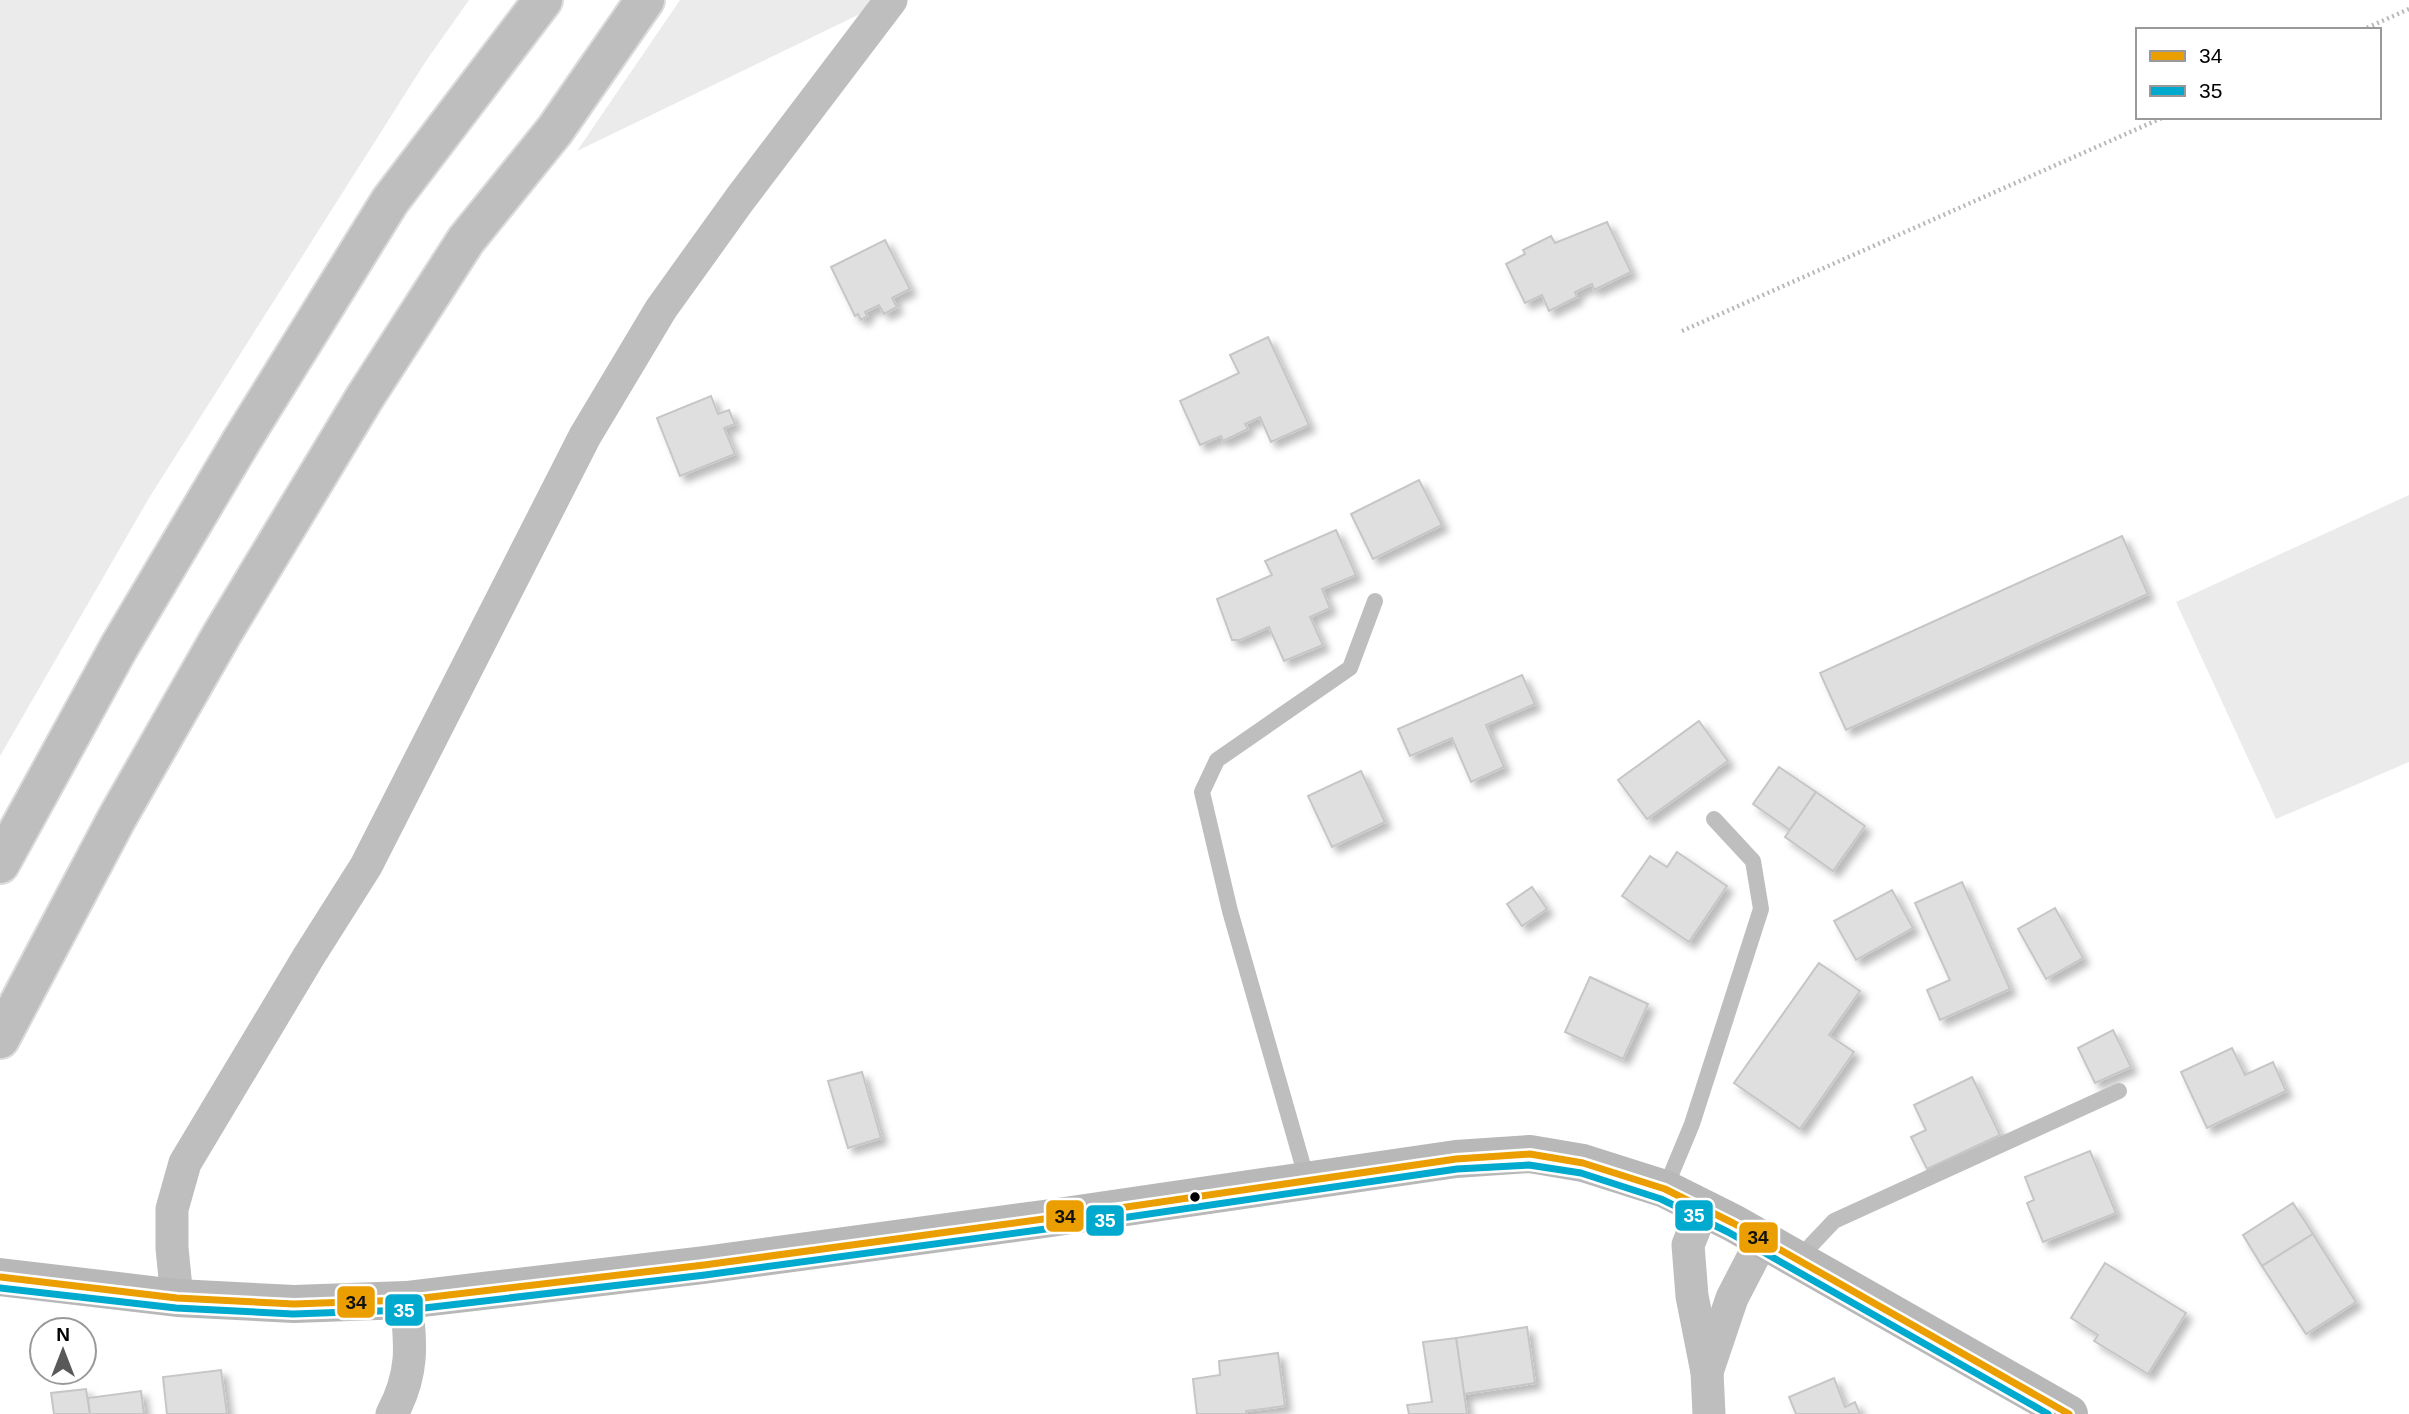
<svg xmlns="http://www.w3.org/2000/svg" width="2409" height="1414" font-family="Arial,sans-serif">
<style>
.green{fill:#ebebeb}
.building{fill:#dfdfdf;stroke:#c6c6c6;stroke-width:2;filter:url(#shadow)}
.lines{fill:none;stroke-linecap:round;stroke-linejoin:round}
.highway-casing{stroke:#dbdbdb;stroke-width:42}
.path{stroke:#b9b9b9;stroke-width:4.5;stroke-dasharray:2 3.5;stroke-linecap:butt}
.lane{stroke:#bebebe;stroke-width:16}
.street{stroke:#bebebe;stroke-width:33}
.secondary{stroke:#b8b8b8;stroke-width:38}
.highway{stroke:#bebebe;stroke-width:38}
.bus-1-casing{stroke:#fff;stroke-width:12}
.bus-2-casing{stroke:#fff;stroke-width:12}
.bus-1{stroke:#eb9e00;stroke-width:7}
.bus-2{stroke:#00a9ce;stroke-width:7}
.bus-dot{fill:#000;stroke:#fff;stroke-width:2.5}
.line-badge{stroke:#fff;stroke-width:2.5}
.badge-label{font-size:19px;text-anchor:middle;font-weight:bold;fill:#fff}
.pale-badge-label{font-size:19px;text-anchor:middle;font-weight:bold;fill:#111}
</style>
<defs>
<filter id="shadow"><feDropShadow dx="6" dy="6" stdDeviation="3.5" flood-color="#0004"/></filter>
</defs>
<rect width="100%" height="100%" fill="#fff"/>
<g class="green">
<path d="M0,0H469L426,61L149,498L0,756Z"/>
<path d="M680,0H872L864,12L577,151Z"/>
<path d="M2409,495V762L2276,819L2176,602Z"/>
</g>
<g class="building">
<path d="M1607,222L1631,272L1594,290L1592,284L1575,292L1577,297L1549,311L1542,295L1525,303L1506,264L1525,254L1523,250L1551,236L1555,243Z"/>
<path d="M885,240L910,289L892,298L897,307L884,314L879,305L865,312L867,316L861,320L858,314L855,316L831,267Z"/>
<path d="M1268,337L1309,425L1271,442L1260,417L1245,424L1248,429L1223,441L1221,436L1200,445L1180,401L1239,373L1230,355Z"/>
<path d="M711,396L718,414L729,410L735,424L724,428L735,454L680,476L657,418Z"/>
<path d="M1419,480L1442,525L1373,559L1351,514Z"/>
<path d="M1336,530L1356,575L1322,589L1330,608L1310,617L1323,645L1284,661L1269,627L1240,640H1232L1217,599L1272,575L1265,561Z"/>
<path d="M2122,536L2148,594L1846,730L1820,673Z"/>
<path d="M1522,675L1535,704L1486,725L1504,767L1471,782L1452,738L1410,756L1398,729Z"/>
<path d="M1699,721L1728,761L1647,819L1618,780Z"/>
<path d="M1779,767L1816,792L1790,830L1753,804Z"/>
<path d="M1361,771L1385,822L1332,847L1308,796Z"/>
<path d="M1816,792L1865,826L1833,871L1785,837Z"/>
<path d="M1677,852L1727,886L1689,942L1622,896L1650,856L1667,867Z"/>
<path d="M1962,882L2010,989L1940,1020L1927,990L1950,980L1915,903Z"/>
<path d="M1532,887L1547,909L1522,926L1507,904Z"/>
<path d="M1892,890L1913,928L1856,960L1834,921Z"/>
<path d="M2055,908L2083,958L2046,979L2018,929Z"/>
<path d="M1819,963L1860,991L1829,1035L1854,1052L1800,1129L1734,1083Z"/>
<path d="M1590,977L1648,1004L1623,1059L1565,1032Z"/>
<path d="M2113,1030L2131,1067L2095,1083L2078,1048Z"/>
<path d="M2232,1048L2245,1075L2273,1062L2286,1091L2207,1128L2181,1072Z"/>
<path d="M862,1072L881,1138L848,1148L828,1081Z"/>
<path d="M1972,1077L2000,1135L1927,1169L1911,1137L1926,1130L1914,1105Z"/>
<path d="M2090,1151L2116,1213L2043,1242L2027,1203L2034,1200L2025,1177Z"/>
<path d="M2293,1203L2313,1234L2262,1266L2243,1235Z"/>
<path d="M2313,1234L2356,1302L2306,1334L2262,1266Z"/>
<path d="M2105,1263L2186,1313L2148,1374L2094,1341L2098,1335L2071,1318Z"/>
<path d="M1527,1327L1535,1383L1464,1394L1456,1338Z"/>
<path d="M1456,1338L1467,1414H1409L1407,1405L1432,1402L1423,1342Z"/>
<path d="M1278,1353L1285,1406L1246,1411L1247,1414H1197L1193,1379L1220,1375L1219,1361Z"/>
<path d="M221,1370L227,1414H167L163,1377Z"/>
<path d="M1834,1378L1845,1407L1855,1402L1860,1414H1796L1789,1397Z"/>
<path d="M86,1389L90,1414H54L51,1393Z"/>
<path d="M141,1391L144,1414H90L88,1398Z"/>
</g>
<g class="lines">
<g class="highway-casing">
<g id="highway">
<path d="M0,864L119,647L242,440L390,201L543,0"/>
<path d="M0,1039L117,818L222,634L365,397L466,240L555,130L645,0"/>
</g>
</g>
<g class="path">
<path d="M2362,30L2409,9"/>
<path d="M1682,331L2164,117"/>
</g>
<g class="lane">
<path d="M1307,1180L1230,911L1202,792L1217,760L1350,668L1375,601"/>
<path d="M1665,1189L1692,1124L1761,909L1753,861L1714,819"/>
<path d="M1797,1260L1834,1221L2119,1091"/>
</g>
<g class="street">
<path d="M1703,1208L1688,1245L1692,1296L1707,1372L1709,1414"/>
<path d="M177,1298L172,1248V1209L185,1163L309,956L366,866L585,436L661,309L740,199L891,0"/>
<path d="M1707,1372L1732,1298L1762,1240"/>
<path d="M392,1414C414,1373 411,1345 406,1300"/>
</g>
<path class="secondary" d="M0,1277L177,1298L294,1304L406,1300L704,1265L1051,1218L1456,1159L1530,1154L1583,1163L1665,1189L1733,1223L2069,1414"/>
<use href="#highway" class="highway"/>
<g class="bus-1-casing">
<path id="bus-1" d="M0,1277L177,1298L294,1304L406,1300L704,1265L1051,1218L1456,1159L1530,1154L1583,1163L1665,1189L1733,1223L2069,1414"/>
</g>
<g class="bus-2-casing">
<path id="bus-2" d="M0,1288L176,1308L293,1314L407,1310L705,1275L1053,1228L1457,1169L1529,1165L1581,1173L1661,1199L1728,1232L2048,1414"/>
</g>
<use href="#bus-1" class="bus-1"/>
<use href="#bus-2" class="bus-2"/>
</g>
<circle class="bus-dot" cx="1195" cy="1197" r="6"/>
<g class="line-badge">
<rect x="1674" y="1199" width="40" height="33" rx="7" fill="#00a9ce"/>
<rect x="1045" y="1199" width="40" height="34" rx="7" fill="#eb9e00"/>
<rect x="1085" y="1204" width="40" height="33" rx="7" fill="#00a9ce"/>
<rect x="1738" y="1221" width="41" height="33" rx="7" fill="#eb9e00"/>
<rect x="336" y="1285" width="40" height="34" rx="7" fill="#eb9e00"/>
<rect x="384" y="1293" width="40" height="34" rx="7" fill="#00a9ce"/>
</g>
<g class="badge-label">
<text x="1694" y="1222">35</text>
<text x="1105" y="1227">35</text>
<text x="404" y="1317">35</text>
</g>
<g class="pale-badge-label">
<text x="1065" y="1223">34</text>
<text x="1758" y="1244">34</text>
<text x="356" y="1309">34</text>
</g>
<rect x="2136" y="28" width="245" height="91" fill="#ffffff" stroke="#999999" stroke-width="2"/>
<rect x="2150" y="51" width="35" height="10" fill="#eb9e00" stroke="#999999" stroke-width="2"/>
<text x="2199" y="63" font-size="21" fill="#000000">34</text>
<rect x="2150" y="86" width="35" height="10" fill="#00a9ce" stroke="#999999" stroke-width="2"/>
<text x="2199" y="98" font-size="21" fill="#000000">35</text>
<g transform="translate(63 1351)"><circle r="33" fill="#ffffff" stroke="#999999" stroke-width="2"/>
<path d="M0-5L12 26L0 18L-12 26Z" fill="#595959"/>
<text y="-10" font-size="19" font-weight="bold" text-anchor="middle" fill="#000000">N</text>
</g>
</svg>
